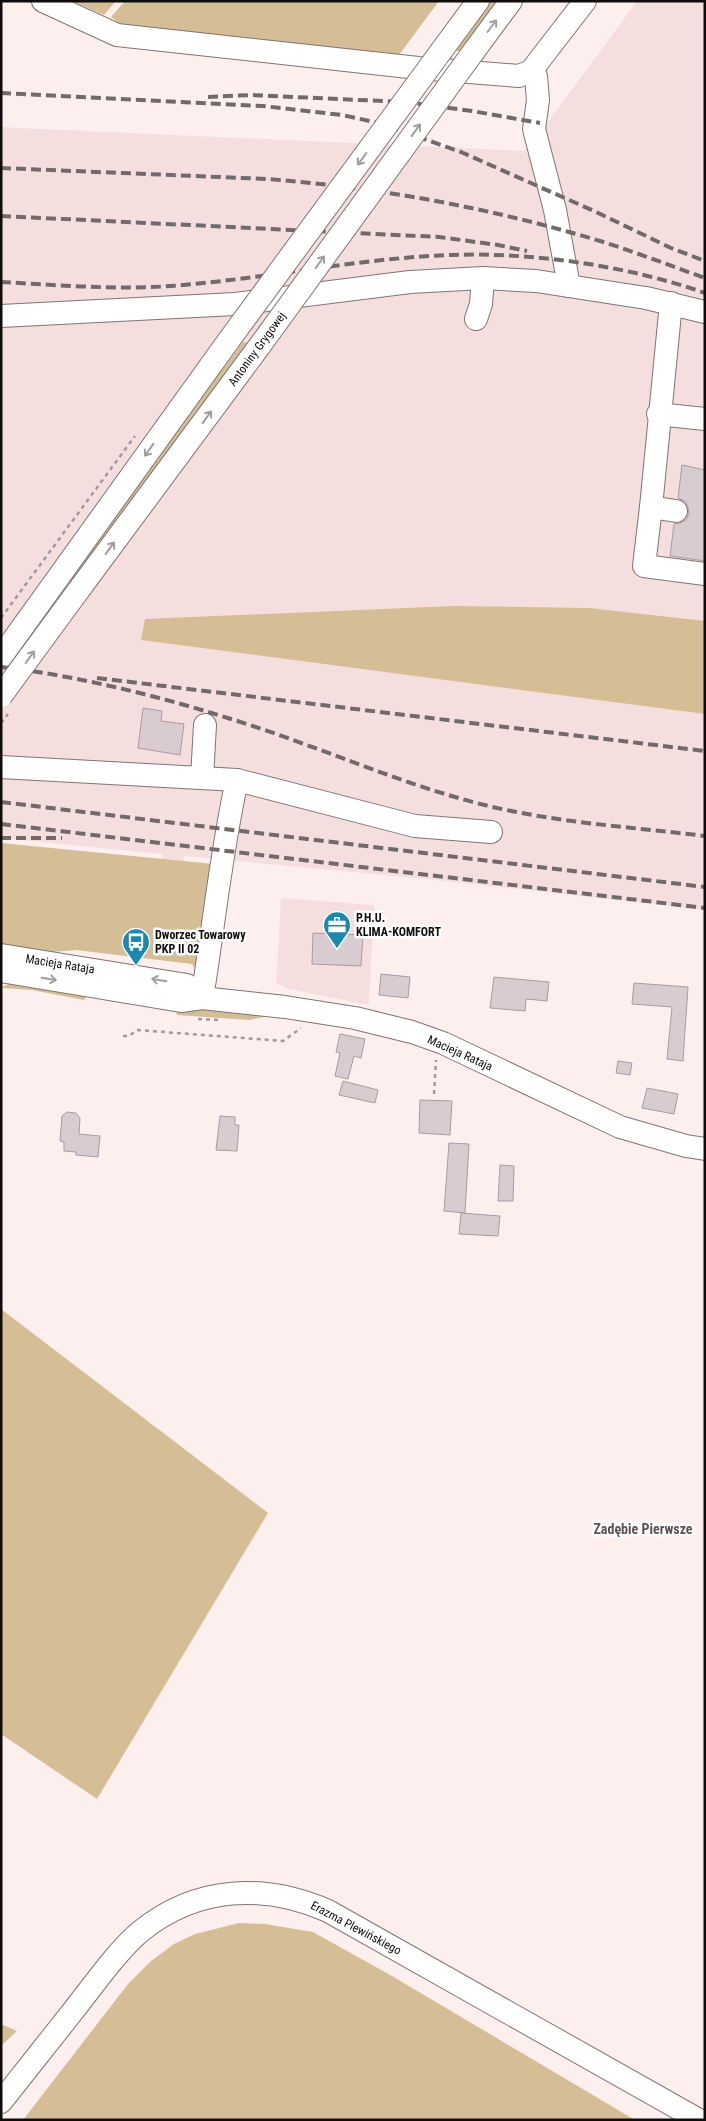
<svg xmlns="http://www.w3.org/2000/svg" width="706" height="2121" font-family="'Roboto Condensed',sans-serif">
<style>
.built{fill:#f5dfde}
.green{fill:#d5be95}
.building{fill:#d8ccd1;stroke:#a89ca1}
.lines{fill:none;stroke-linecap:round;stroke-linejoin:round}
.minor-casing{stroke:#807473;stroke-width:24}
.path{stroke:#a49999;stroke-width:2.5;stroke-dasharray:4 4;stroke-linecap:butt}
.minor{stroke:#fff;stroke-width:22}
.rail{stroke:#726969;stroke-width:4;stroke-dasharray:10 5;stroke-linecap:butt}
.minor-bridge-casing{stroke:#807473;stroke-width:24;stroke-linecap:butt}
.path-bridge{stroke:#a49999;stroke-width:2.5;stroke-dasharray:4 4;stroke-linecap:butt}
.minor-bridge{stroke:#fff;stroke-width:22}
.oneway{stroke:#a09e9e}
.labels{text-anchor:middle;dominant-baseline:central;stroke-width:5;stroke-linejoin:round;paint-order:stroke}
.street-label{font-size:12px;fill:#110c0c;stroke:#fff}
.poi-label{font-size:12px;font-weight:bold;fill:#110c0c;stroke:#fff;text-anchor:start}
.neighbourhood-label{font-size:14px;font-weight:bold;fill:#5d5251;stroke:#fff}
</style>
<rect width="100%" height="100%" fill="#feefef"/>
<g class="built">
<path d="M637,1H705V910L426,879L184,856L180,890L158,887L162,854L1,838V127L524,151L537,137Z"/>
<path d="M281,898L374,905L369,1005L288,989L276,983Z"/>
</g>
<g class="green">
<path d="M72,1H116L104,15Z"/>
<path d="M125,1H439L399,55L125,27L111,17Z"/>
<path d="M490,1H500L463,51H454Z"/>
<path d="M243,342L250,343L75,581H65Z"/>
<path d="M453,606L589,608L705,621V714L141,640L145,619Z"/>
<path d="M1,843L214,864L200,961L194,968L192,964L76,950L52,952L1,945Z"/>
<path d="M10,983L88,995L84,1000L32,990L1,988Z"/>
<path d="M190,1008L269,1016L249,1020L177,1015L176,1009Z"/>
<path d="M1,1309L268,1513L97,1799L1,1734Z"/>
<path d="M239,1923L265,1924L313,1932L392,1976L635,2120H23L128,1984L151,1961L174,1944L195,1934Z"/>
<path d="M1,2024L17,2031L1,2046Z"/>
</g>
<g class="building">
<path d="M682,465L705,470V561L670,556L674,524L680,523L686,520L689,513L688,507L685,501L678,498Z"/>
<path d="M143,708L162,711L161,721L184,724L180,755L138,748Z"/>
<path d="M313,933L363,935L361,966L312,964Z"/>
<path d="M381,974L410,977L408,998L379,995Z"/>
<path d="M494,977L549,982L547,1001L526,999L525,1011L490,1008Z"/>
<path d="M634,983L688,987L683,1061L667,1059L672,1007L632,1004Z"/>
<path d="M340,1034L365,1039L361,1058L354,1056L348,1079L335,1076L340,1053L336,1052Z"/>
<path d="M618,1061L632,1063L630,1075L616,1073Z"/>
<path d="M343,1081L378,1090L375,1103L339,1095Z"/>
<path d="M647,1088L678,1094L674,1114L642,1108Z"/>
<path d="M420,1100L452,1101L450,1135L419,1133Z"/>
<path d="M67,1112L76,1113L80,1118L79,1134L100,1136L98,1157L76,1155V1152L64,1151V1142L60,1141L62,1116Z"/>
<path d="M220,1116L235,1117V1125H239L237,1151L216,1150Z"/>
<path d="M449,1143L469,1144L465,1213L444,1211Z"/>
<path d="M500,1165L514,1166L513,1201H498Z"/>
<path d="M461,1213L500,1216L498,1236L459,1234Z"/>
</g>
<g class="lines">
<g class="minor-casing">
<g id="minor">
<path d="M43,1L117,35L418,68L519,76L531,71L585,1"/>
<path d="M442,50L478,1"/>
<path d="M474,51L511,1"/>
<path d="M531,71L536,76L538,100L534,129L555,210L569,286"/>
<path d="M671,303L651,507L676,511"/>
<path d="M1,316L235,304L410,282L483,278"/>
<path d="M476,319L481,304L483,278L536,281L646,298L705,312"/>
<path d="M658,414L705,419"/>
<path d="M651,507L644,566L705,574"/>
<path d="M81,587L261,344"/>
<path d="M1,657L229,340"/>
<path d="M1,767L237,780"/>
<path d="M202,778L205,725"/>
<path d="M1,955L187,985L202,998"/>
<path d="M1,971L181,1001L202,998L285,1007L355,1018L412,1032L443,1043L620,1127L686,1146L705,1149"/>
<path d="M202,998C214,925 221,852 237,780L415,826L491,832"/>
<path d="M1,2102C26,2070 52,2038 77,2006C95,1983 119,1949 141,1931C197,1886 264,1883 328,1911L699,2120"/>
</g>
</g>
<g class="path">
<path d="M1,618L135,436"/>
<path d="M198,1019L218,1020"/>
<path d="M123,1036H129L137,1030L283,1041L301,1028"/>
<path d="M434,1094L436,1060"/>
</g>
<use href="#minor" class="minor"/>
<g class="rail">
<path d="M1,93L263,106L342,115L379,123L461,152L594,211L671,248L705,261"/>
<path d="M208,97L251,95L404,102L472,111L540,123"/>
<path d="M1,168L267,179C369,187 470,204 569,232C615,244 660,262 705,278"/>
<path d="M1,216L439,237L498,245L527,251"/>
<path d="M1,282C57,285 115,290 171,286C265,279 358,258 452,255C533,252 629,266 705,293"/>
<path d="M1,667L25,670"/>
<path d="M18,669C89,679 162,697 231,719C309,743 384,777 462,799C541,822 624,826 705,836"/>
<path d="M97,678L705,751"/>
<path d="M1,802L705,887"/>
<path d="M1,824L705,908"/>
<path d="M1,838H62"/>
</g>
<g class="minor-bridge-casing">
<g id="minor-bridge">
<path d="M229,340L442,50"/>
<path d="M261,344L474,51"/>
<path d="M1,696L81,587"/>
</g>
</g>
<path class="path-bridge" d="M1,723L8,714"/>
<use href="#minor-bridge" class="minor-bridge"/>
</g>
<defs><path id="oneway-shaft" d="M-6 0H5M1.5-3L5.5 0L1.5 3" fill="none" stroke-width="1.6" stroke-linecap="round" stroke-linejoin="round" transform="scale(1.25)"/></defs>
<g class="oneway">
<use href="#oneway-shaft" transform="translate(492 26) rotate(-53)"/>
<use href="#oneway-shaft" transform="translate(416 130) rotate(-54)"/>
<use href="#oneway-shaft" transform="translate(362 159) rotate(126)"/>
<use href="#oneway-shaft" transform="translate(320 262) rotate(-54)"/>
<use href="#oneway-shaft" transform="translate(207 417) rotate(-54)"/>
<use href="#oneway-shaft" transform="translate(149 450) rotate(125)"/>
<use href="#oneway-shaft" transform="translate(110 548) rotate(-54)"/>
<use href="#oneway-shaft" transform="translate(30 657) rotate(-54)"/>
<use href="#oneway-shaft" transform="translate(49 979) rotate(10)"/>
<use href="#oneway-shaft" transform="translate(159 980) rotate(-171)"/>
</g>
<defs>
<g id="office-pin" transform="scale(1.4375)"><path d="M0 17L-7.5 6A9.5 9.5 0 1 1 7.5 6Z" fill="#1b88ae" stroke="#fff"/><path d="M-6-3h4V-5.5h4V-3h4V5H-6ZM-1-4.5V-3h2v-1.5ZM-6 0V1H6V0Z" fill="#fff"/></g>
<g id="bus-pin" transform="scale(1.4375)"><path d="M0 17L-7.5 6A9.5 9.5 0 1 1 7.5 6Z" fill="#1b88ae" stroke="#fff"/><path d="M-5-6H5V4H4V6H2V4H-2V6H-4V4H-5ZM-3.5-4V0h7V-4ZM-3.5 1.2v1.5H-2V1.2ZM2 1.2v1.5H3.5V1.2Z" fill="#fff"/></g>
</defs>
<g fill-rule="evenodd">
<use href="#office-pin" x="337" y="925"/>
<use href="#bus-pin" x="136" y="942"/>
</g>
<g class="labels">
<g class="street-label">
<text transform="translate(257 349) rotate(-54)">Antoniny Grygowej</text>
<text transform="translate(60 964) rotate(9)">Macieja Rataja</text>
<text transform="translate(460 1053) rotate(24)">Macieja Rataja</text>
<text transform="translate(356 1928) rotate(28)">Erazma Plewińskiego</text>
</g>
<g class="poi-label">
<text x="356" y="918">P.H.U.<tspan x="356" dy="14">KLIMA-KOMFORT</tspan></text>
<text x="155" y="935">Dworzec Towarowy<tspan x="155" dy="14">PKP II 02</tspan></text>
</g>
<g class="neighbourhood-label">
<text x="643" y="1529">Zadębie Pierwsze</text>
</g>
</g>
<rect width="706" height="2121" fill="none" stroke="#110c0c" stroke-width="5"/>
</svg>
